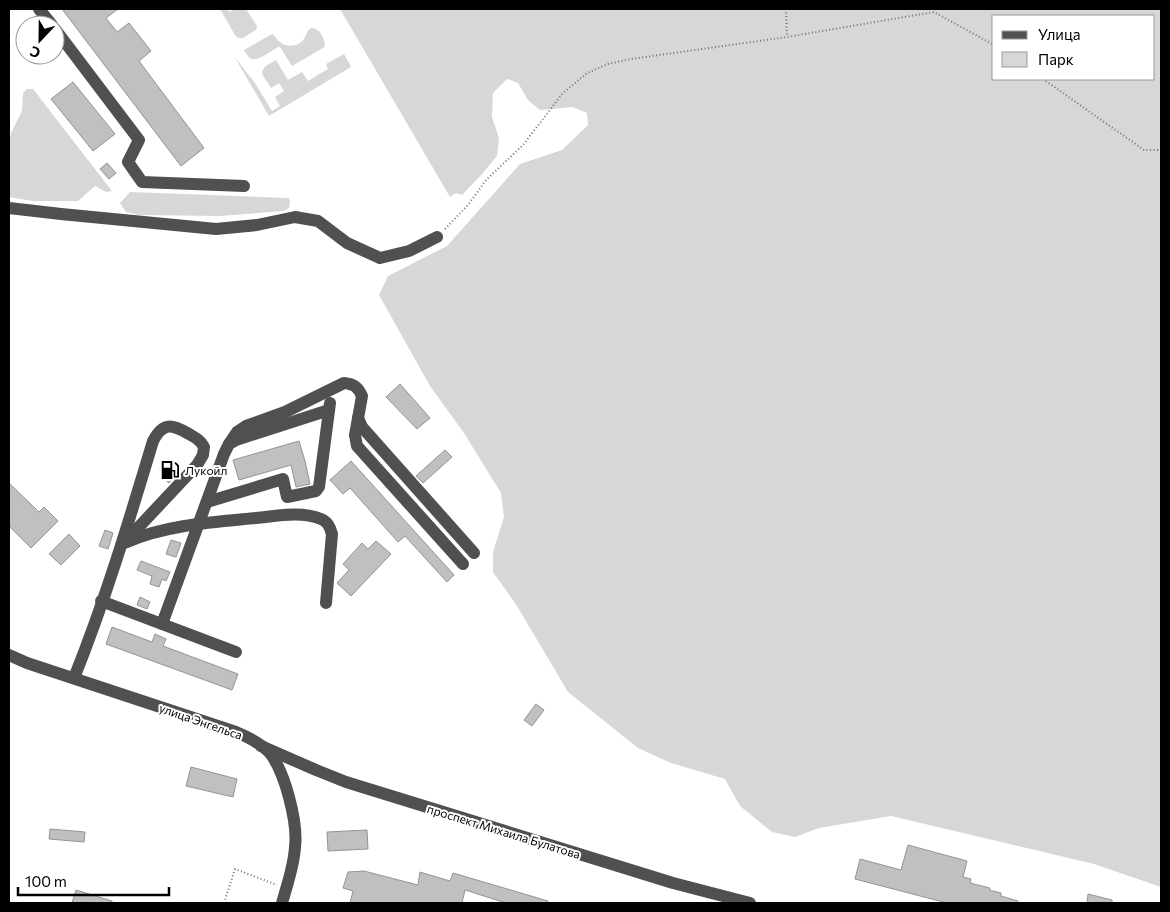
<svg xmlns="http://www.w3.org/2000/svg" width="1170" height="912" font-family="Commissioner,sans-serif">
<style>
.green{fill:#d7d7d7;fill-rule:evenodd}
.building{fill:#c0c0c0;stroke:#949494}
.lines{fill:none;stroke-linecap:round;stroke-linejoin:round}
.path{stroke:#727272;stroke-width:2;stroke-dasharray:1 2.5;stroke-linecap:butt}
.minor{stroke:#505050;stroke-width:12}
.labels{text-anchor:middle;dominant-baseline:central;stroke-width:4;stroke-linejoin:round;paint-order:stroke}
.poi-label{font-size:12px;fill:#000;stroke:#fff;text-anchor:start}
.street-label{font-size:12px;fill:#000;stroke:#fff}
</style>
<rect width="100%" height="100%" fill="#fff"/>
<g class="green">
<path d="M220,9H227L229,12L235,9H246L257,26L256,30L243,38H238L235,35Z"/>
<path d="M340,9H1161V887L1094,864L891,816L819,828L795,837L772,832L740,806L725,779L671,763L638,748L568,692L517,606L493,572V552L504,517L501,493L464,433L430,386L379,295L388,276L447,246L520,164L562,150L588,125L587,113L572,107L540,110L528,100L518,83L507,79L493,93L492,117L499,138L497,156L482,174L462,195L456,193L450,197ZM994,16H1154V79H994Z"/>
<path d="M312,28C320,29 325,38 325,46L323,48L292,66L280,47H278C273,50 258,61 252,59C248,58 246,53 244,50L272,34C276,37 277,40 281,43C289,48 301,46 305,37C308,32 307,30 312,28Z"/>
<path d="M344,54L351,67L269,116L234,56L255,83L272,111L280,106L275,97L284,91L279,83L271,88L262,74C262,66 270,64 276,60L288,80L302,72L308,81L328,69L326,64Z"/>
<path d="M27,89H33L112,191L106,192L95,186L78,201H33L9,197V144L11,133L22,111L23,93Z"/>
<path d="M130,192L289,198L290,202L289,208L284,211L220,216L139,215L126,212L120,203Z"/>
</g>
<g class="building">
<path d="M62,9H118L106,18L117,32L129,23L151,51L139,61L204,148L181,166Z"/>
<path d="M73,82L115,134L93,151L51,99Z"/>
<path d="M107,163L116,173L109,179L100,169Z"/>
<path d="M400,384L430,418L417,429L386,397Z"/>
<path d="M299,441L305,461L310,484L296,487L291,465L239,480L233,460Z"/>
<path d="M445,450L452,457L423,483L416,476Z"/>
<path d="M351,461L454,575L447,582L405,536L398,542L350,488L343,494L330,480Z"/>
<path d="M170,468L177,474L169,483L162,477Z"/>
<path d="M9,483L39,512L44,507L58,521L31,548L9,526Z"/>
<path d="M105,530L113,533L108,549L99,546Z"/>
<path d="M69,534L80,546L61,565L49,554Z"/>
<path d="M171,540L181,543L176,557L166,554Z"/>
<path d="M376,541L391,554L351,596L337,583L349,570L343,564L362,543L368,549Z"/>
<path d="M141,561L170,572L166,581L162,579L159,587L150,584L152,576L137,570Z"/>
<path d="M140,597L150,602L147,609L137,605Z"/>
<path d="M112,627L152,642L155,634L166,639L163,646L238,674L232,690L106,644Z"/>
<path d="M536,704L544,710L532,726L524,720Z"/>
<path d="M191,767L237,779L233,797L186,786Z"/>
<path d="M50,829L85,832L84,842L49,839Z"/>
<path d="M367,830L368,849L328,851L327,832Z"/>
<path d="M908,845L967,861L963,877L971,879L970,883L990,888L989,890L1001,893V896L1018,901V903H947L855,879L860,859L901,870Z"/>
<path d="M364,871L418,885L420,872L450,881L453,873L548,901V903H506L465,890L462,903H350L353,891L343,888L348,872Z"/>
<path d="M76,890L112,901V903H72Z"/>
<path d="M1088,894L1112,900V903H1087Z"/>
</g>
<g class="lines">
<g class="path">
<path d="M786,9L787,37"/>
<path d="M1043,79L1144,150H1161"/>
<path d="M445,229L468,205L486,180L523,145L563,93L587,73L608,64L631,59L787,37L934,12L994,45"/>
<path d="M224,903L235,869L277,885"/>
</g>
<g class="minor">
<path d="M39,9L52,25"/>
<path d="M55,29L139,140L128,162L142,182L244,186"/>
<path d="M9,208L61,214L216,229L257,225L295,217L318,221L347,243L380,258L409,251L437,237"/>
<path d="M358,418L362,427L474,553"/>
<path d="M229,444L237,432L246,426L285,412L344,383C354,384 358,387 362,396L355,435L357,446L463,564"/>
<path d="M207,502L283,479L287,497L316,491L319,487L330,403"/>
<path d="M127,542C165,525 215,522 256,518C277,516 301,511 321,519C328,522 330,527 332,534L326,603"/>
<path d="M101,601L236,652"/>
<path d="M162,624L224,454L229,444L236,440L329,410"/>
<path d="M9,655L27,663L236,732C248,737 260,743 269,752C285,771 298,823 295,847C294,866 287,885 282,903"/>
<path d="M74,678C105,601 129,521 153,441C163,422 172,424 189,434C196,438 200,440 204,447L203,455L197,465L121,546"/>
<path d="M261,746L316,770L346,782L673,883L750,903"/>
</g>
</g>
<defs>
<g id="fuel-bare" transform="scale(1.5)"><path d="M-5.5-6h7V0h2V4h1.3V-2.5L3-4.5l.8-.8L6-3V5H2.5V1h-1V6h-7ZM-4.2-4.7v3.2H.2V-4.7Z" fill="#000" stroke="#fff" stroke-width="2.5" paint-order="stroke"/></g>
</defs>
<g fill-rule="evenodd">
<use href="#fuel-bare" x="170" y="470"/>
</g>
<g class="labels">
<g class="poi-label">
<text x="185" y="470">Лукойл</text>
</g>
<g class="street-label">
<text transform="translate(201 721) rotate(19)">улица Энгельса</text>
<text transform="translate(504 831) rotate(17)">проспект Михаила Булатова</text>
</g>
</g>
<rect width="1170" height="912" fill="none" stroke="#000000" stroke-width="20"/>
<rect x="992" y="15" width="162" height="65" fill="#ffffff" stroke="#999999"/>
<rect x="1002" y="31" width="25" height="8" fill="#505050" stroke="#999999"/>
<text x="1038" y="40" font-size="15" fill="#000000">Улица</text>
<rect x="1002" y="52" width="25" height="15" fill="#d7d7d7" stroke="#999999"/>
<text x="1038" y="65" font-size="15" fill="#000000">Парк</text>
<g transform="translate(40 40) rotate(202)"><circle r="24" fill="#ffffff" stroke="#999999"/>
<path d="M0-4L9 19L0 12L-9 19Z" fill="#000000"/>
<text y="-8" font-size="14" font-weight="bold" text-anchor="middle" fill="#000000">С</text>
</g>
<path d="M18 887v8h151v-8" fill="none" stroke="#000000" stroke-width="2.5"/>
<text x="25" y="887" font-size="15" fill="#000000" stroke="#ffffff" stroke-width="4" paint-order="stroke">100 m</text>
</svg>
